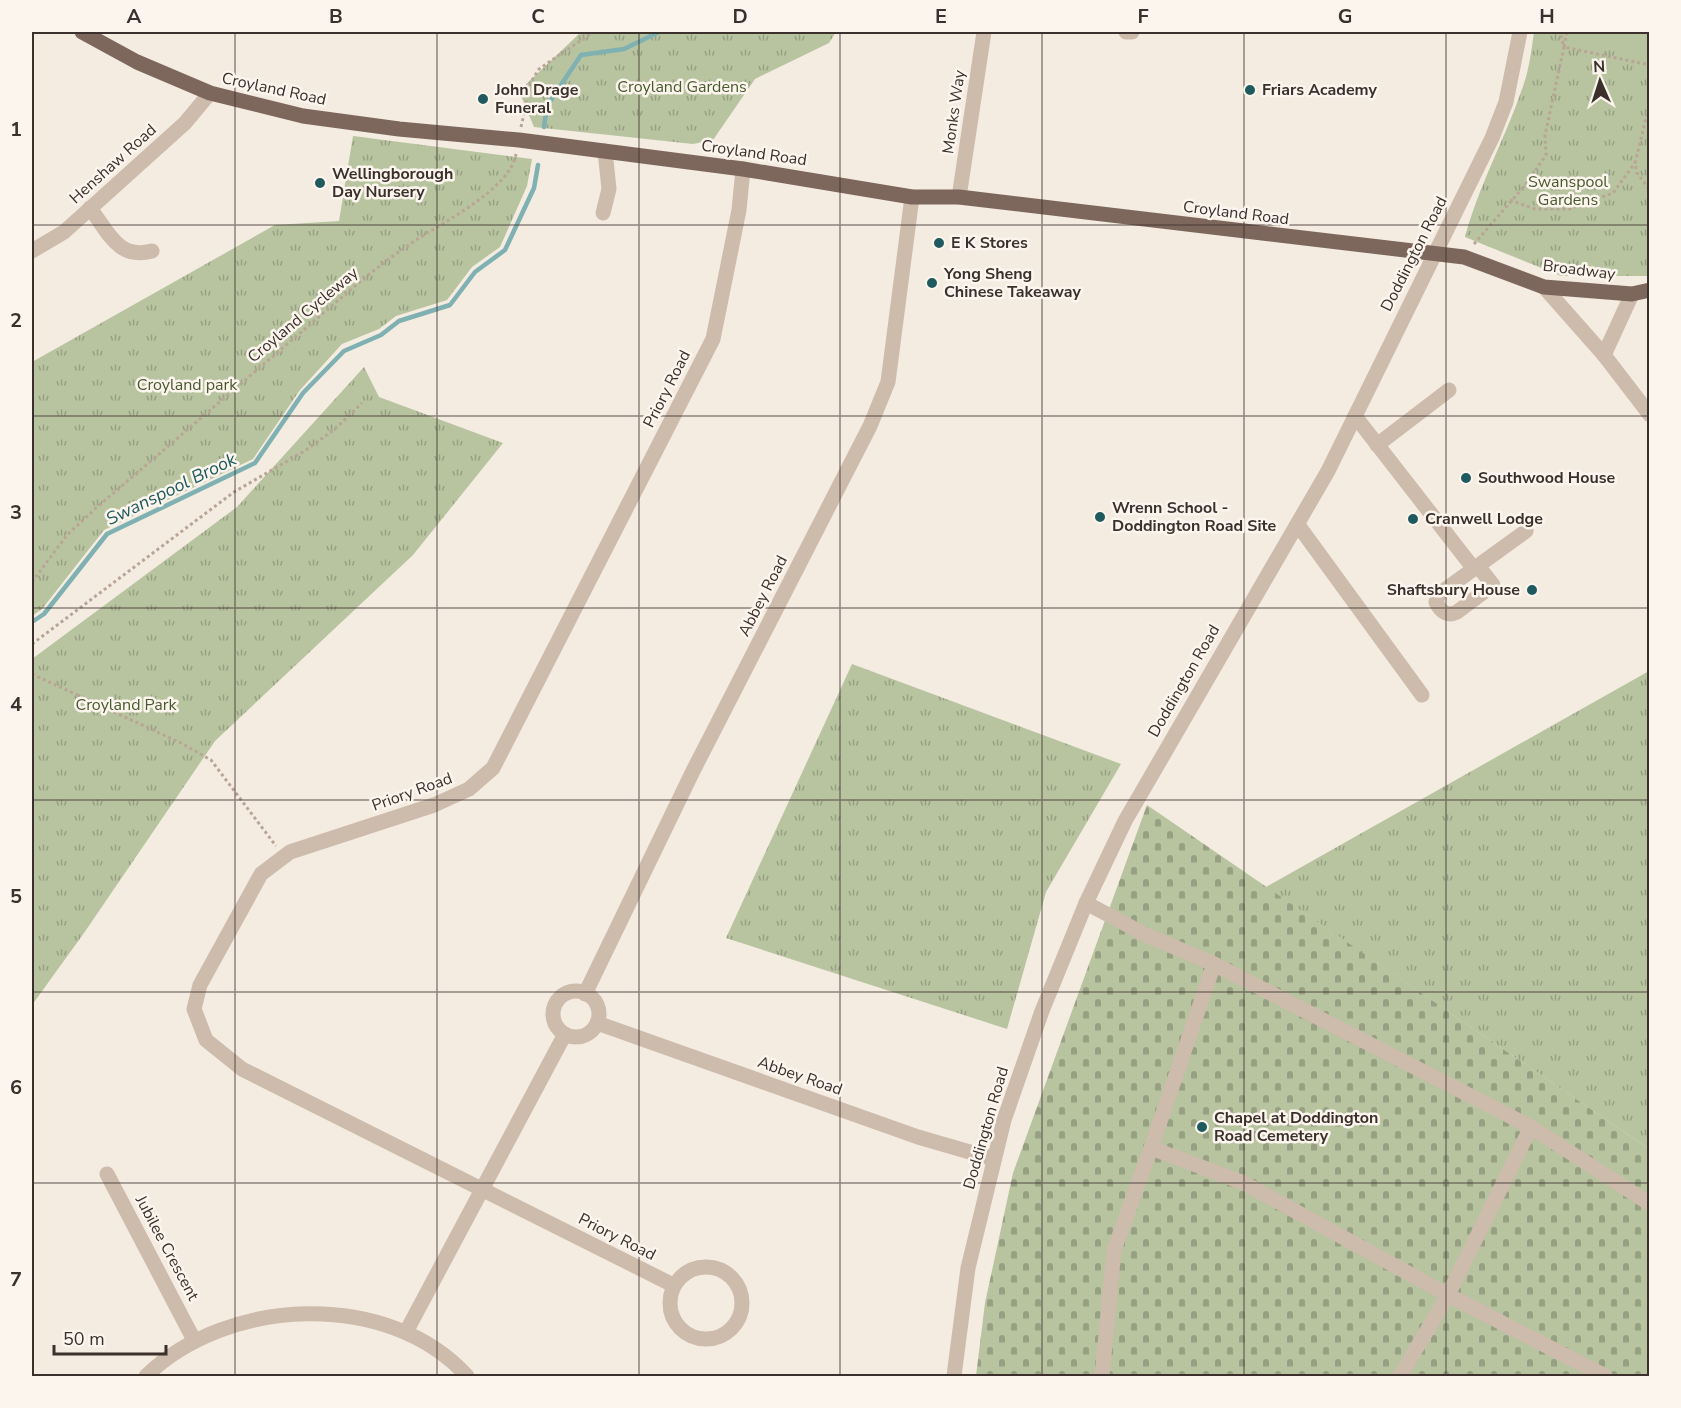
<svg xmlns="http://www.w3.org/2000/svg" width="1681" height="1408" font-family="'Nunito Sans',sans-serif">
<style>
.grass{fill:url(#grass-tufts)}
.cemetery{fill:url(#cemetery-stones)}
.pitch{fill:#b8c4a0}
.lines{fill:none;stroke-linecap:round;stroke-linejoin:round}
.stream{stroke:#7fb0b2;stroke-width:4.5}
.path{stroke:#b9a596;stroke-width:3;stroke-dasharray:3 3;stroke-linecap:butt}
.minor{stroke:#cdbbac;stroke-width:15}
.major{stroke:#7d675c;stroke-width:15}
.grid{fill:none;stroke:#3b302b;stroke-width:1.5;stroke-opacity:0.55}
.poi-dot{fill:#1f5a5e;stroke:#fbf5ee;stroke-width:2}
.labels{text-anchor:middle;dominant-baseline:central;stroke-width:5;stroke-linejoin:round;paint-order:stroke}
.park-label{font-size:16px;fill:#4a5a2e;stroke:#fbf5ee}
.street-label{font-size:16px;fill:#3b302b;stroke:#fbf5ee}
.poi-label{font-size:16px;font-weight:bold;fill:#3b302b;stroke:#fbf5ee;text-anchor:start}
.water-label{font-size:18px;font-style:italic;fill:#1f5a5e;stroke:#fbf5ee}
.neatline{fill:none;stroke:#3b302b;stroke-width:2}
.grid-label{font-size:20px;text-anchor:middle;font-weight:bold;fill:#3b302b}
</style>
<defs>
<pattern id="grass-tufts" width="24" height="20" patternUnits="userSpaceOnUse" patternTransform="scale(1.5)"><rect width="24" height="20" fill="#b8c4a0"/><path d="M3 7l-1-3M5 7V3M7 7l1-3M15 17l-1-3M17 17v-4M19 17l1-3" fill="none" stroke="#97a083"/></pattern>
<pattern id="cemetery-stones" width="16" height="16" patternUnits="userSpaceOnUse" patternTransform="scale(1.5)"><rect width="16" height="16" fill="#b8c4a0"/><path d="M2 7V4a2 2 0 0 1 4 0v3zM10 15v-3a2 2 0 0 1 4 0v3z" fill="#97a083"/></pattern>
</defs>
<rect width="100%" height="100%" fill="#f4ebe1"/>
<g class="grass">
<path d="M581,32H836L829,43L755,79L713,140L693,144L534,127L519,91Z"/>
<path d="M1534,32H1649V276H1561L1465,237C1480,181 1509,132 1526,77C1530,63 1532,46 1534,32Z"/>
<path d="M353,136L532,159L527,186L500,247L472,267L447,300L396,316L379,329L342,344L300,390L253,459L104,530L42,609L32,616V362L275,225L339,221Z"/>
<path d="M364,367L379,397L503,443L413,555L215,741L84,933L32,1005V659L237,507Z"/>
<path d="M852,664L1121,764L1046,892L1007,1029L726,938Z"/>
<path d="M1649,671V1149L1266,887Z"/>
</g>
<path class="cemetery" d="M1147,805L1649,1149V1376H976L985,1303L1013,1173Z"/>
<path class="pitch" d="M1572,32H1649V59L1570,42Z"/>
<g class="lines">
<g class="stream">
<path d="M544,127L547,106L581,55L624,49L659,32"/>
<path d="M32,622L44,614L107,534L255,463L303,393L344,351L381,335L399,321L450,305L475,272L505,250L534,188L538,165"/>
</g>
<g class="path">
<path d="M1567,32L1564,47L1650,65"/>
<path d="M1650,102L1635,163L1637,173L1650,190"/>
<path d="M521,127L531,82L539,69L593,32"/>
<path d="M1510,200L1535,209H1570L1613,193L1635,163"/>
<path d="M1474,244L1526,184L1546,155L1545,135L1564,47L1560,32"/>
<path d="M32,582L67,535L96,508L356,285C375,269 395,254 416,240C445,221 510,189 516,154"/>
<path d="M32,644L234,492L303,452L335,429L362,403"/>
<path d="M32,674L181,743L211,760L276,846"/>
</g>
<g class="minor">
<path d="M1126,32H1132"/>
<path d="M959,197L984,32"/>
<path d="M90,208C109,233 118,260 152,251"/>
<path d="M603,213L609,189L605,151"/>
<path d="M32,251L64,232L185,123L210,93"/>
<path d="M1544,287L1604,355"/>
<path d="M1632,294L1604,355L1650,415"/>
<path d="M1355,416L1474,569"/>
<path d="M1377,445L1449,390"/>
<path d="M1298,525L1422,695"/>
<path d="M1478,566L1493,585L1457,612C1447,617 1440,611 1436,602L1439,594L1526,531"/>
<path d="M1086,903L1146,935L1214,964L1531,1127L1650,1204"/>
<circle cx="576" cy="1014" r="23"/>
<path d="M585,994L693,771L870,426L888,382L912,197"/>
<path d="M597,1023L918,1137L994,1159"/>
<path d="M1151,1148L1214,964"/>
<path d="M107,1174L194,1340"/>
<circle cx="706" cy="1303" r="36"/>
<path d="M673,1285L242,1069L206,1040L194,1009L200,985L261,874L290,852L434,805L469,789L493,768L713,339L739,210L743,169"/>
<path d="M406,1332L565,1034"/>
<path d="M146,1376C227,1297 388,1289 467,1376"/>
<path d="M954,1376L968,1268L1004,1120L1042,1011L1086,903L1125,821L1328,471L1492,138L1506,102L1520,32"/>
<path d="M1102,1376L1114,1250L1151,1148L1244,1183L1448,1295L1605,1376"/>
<path d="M1400,1376L1448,1295L1531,1127"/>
</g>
<path class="major" d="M82,32L137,62L210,93L303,116L399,129L519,140L743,169L912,197H959L1464,257L1544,287L1632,294L1650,290"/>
</g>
<path class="grid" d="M235,32V1376M437,32V1376M639,32V1376M840,32V1376M1042,32V1376M1244,32V1376M1446,32V1376M32,225H1650M32,416H1650M32,608H1650M32,800H1650M32,992H1650M32,1183H1650"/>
<g class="poi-dot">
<circle cx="1250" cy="90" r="6"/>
<circle cx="483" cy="99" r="6"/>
<circle cx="320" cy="183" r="6"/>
<circle cx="939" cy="243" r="6"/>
<circle cx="932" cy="283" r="6"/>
<circle cx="1466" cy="478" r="6"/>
<circle cx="1100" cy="517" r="6"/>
<circle cx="1413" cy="519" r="6"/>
<circle cx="1532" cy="590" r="6"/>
<circle cx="1202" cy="1127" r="6"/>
</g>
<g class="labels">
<g class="park-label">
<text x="682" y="87">Croyland Gardens</text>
<text x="1568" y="182">Swanspool<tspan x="1568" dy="18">Gardens</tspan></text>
<text x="187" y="385">Croyland park</text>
<text x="126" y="705">Croyland Park</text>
</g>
<g class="street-label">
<text transform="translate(274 89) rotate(12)">Croyland Road</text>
<text transform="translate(954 112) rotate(-82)">Monks Way</text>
<text transform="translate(754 153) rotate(8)">Croyland Road</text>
<text transform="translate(113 164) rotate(-42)">Henshaw Road</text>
<text transform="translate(1236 213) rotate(7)">Croyland Road</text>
<text transform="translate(1414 254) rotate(-63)">Doddington Road</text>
<text transform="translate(1579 270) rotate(7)">Broadway</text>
<text transform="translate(303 315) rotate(-40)">Croyland Cycleway</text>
<text transform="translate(667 389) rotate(-63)">Priory Road</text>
<text transform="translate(763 596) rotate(-63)">Abbey Road</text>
<text transform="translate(1184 681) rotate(-60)">Doddington Road</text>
<text transform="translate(412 792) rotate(-20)">Priory Road</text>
<text transform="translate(800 1076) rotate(19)">Abbey Road</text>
<text transform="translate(986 1128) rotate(-74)">Doddington Road</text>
<text transform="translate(617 1237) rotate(27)">Priory Road</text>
<text transform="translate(167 1248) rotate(62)">Jubilee Crescent</text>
</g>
<g class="poi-label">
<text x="495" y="90">John Drage<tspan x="495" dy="18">Funeral</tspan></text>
<text x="1262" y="90">Friars Academy</text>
<text x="332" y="174">Wellingborough<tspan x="332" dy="18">Day Nursery</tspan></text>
<text x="951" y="243">E K Stores</text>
<text x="944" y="274">Yong Sheng<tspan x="944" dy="18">Chinese Takeaway</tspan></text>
<text x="1478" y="478">Southwood House</text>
<text x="1112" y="508">Wrenn School -<tspan x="1112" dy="18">Doddington Road Site</tspan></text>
<text x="1425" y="519">Cranwell Lodge</text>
<text x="1520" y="590" text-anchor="end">Shaftsbury House</text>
<text x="1214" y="1118">Chapel at Doddington<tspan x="1214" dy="18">Road Cemetery</tspan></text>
</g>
<g class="water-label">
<text transform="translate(171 489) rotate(-26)">Swanspool Brook</text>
</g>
</g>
<rect width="1681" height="1408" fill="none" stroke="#fbf5ee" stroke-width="66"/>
<g transform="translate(1600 81) rotate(357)" stroke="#fbf5ee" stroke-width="4.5" paint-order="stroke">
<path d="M0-4.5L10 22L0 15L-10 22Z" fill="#3b302b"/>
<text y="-9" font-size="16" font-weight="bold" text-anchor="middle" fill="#3b302b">N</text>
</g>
<path d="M54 1345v9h112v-9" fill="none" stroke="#3b302b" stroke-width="3"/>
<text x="63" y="1345" font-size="18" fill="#3b302b" stroke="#fbf5ee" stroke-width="4.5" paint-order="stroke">50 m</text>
<rect x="33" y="33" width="1615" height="1342" class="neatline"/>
<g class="grid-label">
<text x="134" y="23">A</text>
<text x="336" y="23">B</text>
<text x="538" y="23">C</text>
<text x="740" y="23">D</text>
<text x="941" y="23">E</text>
<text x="1143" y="23">F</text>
<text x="1345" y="23">G</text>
<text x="1547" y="23">H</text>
<text x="16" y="136">1</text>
<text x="16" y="327">2</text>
<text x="16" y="519">3</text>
<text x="16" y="711">4</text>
<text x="16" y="903">5</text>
<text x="16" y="1094">6</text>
<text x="16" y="1286">7</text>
</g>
</svg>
